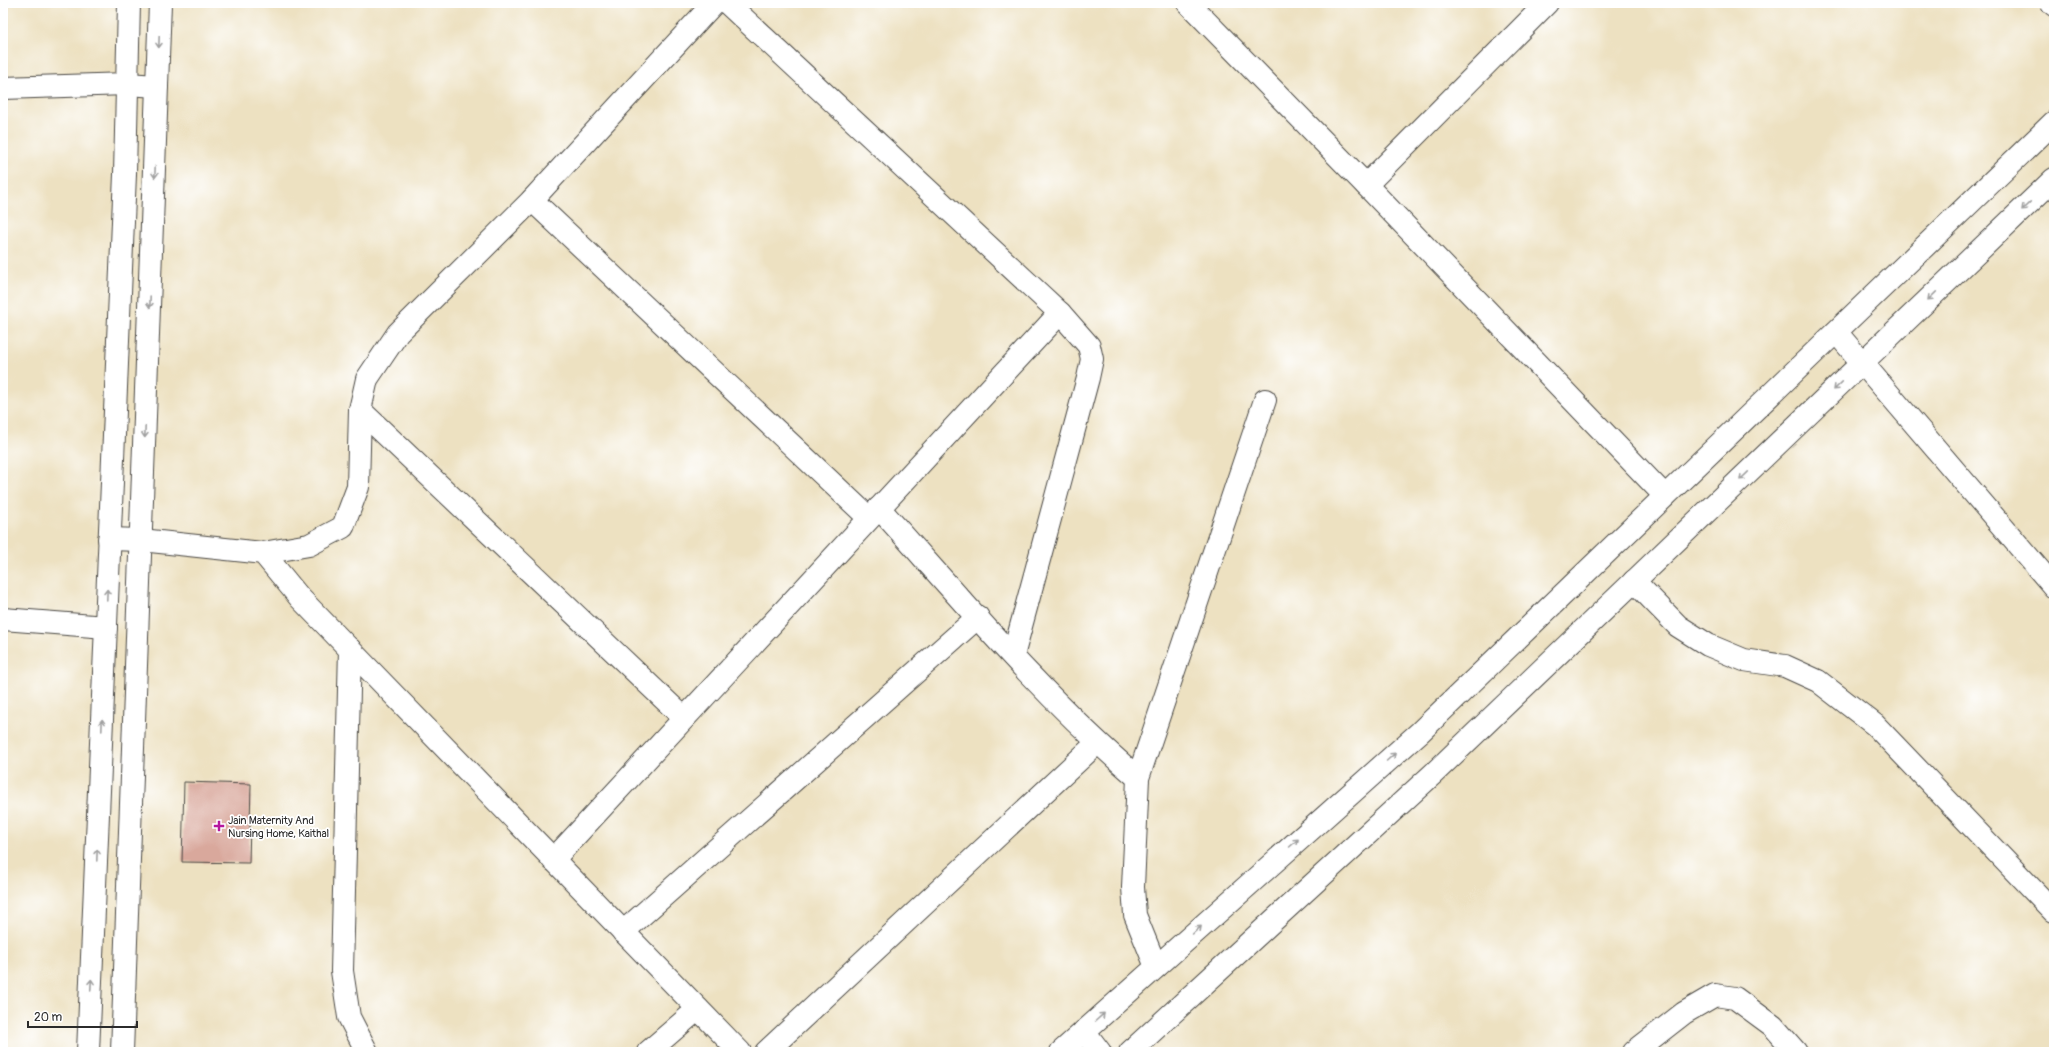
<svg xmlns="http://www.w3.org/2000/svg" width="2057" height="1055" font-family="Pangolin,sans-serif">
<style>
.building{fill:#d9a89c}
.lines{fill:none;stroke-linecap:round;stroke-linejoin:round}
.minor-casing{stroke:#484642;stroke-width:24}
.major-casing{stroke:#484642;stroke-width:24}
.minor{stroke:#fff;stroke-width:22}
.major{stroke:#fff;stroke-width:22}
.oneway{stroke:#a0a0a0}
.poi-dot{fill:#b5179e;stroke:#fff;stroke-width:1.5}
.labels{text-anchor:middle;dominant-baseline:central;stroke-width:3.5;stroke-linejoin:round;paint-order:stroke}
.poi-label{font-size:11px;fill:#2b2b2b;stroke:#fff;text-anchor:start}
</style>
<rect width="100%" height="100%" fill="#fff"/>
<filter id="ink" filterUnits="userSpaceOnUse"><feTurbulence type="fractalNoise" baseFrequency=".025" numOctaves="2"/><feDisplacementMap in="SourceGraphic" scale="8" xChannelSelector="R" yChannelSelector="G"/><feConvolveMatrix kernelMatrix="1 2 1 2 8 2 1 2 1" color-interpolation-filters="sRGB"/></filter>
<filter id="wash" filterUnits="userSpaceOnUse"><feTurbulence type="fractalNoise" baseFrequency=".012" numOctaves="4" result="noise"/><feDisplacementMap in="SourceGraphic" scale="16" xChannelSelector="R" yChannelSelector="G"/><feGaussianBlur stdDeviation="0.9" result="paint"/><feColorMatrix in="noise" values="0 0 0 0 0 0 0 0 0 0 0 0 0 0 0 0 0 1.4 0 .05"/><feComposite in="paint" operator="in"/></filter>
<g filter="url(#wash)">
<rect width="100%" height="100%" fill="#ede1c1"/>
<g id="blocks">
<path class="building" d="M184,782L251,784L249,863L182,862Z"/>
</g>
</g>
<g filter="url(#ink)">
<use href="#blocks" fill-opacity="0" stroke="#484642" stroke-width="1"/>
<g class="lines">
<g class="minor-casing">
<g id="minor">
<path d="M727,3L1060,313L1089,346L1092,359L1088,378L1013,656"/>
<path d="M1188,3L1366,185L1665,496"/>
<path d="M2052,3L2054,5"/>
<path d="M3,88L127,84L157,86"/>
<path d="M1366,185L1547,3"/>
<path d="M532,200L869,518"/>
<path d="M1836,332L2054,587"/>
<path d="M360,410L684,718"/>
<path d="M879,508C962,600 1043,697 1138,778"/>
<path d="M109,539L141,540L263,553L300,598L740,1052"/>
<path d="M263,553L309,545L343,527L358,487L360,410L367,379L398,333L532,200L714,3"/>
<path d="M1634,581L1678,626L1708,645L1744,660L1785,666L1818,681L1875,725L2054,912"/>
<path d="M3,619L106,627"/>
<path d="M350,649L342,971L349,1017L367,1052"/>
<path d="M553,860L1060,313"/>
<path d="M623,932L978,617"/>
<path d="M1156,967L1135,915L1133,887L1138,778L1265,400"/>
<path d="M1084,1031L1100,1052"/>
<path d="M648,1052L698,1009"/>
<path d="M766,1052L1097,743"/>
<path d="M1634,1052L1684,1013L1715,995L1735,998L1773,1026L1796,1052"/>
</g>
</g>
<g class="major-casing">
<g id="major">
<path d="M88,1052L125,174L129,3"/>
<path d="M122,1052L160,3"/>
<path d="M1061,1052L1420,732L2054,122"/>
<path d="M1130,1052L1434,773L2054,179"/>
</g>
</g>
<use href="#minor" class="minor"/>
<use href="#major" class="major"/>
</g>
<defs><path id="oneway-shaft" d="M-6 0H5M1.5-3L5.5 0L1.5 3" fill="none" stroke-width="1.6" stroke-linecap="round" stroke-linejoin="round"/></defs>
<g class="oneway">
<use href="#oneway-shaft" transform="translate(159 42) rotate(92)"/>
<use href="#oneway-shaft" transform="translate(155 172) rotate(92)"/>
<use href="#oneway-shaft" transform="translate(2026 206) rotate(136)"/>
<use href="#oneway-shaft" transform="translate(1932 296) rotate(136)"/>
<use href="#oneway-shaft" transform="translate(150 302) rotate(92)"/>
<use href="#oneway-shaft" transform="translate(1838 386) rotate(136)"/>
<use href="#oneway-shaft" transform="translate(145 432) rotate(92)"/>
<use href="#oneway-shaft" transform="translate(1744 476) rotate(136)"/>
<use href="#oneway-shaft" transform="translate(107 595) rotate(-88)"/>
<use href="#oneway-shaft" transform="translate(102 725) rotate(-88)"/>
<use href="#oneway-shaft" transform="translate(1391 757) rotate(-42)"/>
<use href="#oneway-shaft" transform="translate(1294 843) rotate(-42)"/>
<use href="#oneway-shaft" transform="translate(97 855) rotate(-88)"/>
<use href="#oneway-shaft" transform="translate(1197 930) rotate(-42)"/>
<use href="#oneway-shaft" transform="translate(91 985) rotate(-87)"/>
<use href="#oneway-shaft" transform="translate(1100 1017) rotate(-42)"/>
</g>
</g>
<path class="poi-dot" d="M217 820h4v4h4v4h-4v4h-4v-4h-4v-4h4z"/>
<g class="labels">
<g class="poi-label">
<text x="228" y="820">Jain Maternity And<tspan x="228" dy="13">Nursing Home, Kaithal</tspan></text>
</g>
</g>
<rect width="2057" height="1055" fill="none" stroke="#fff" stroke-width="16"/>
<path d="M28 1021v6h109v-6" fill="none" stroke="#2b2b2b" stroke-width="2"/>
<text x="34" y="1021" font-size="12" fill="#2b2b2b" stroke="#ffffff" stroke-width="3" paint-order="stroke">20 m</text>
</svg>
